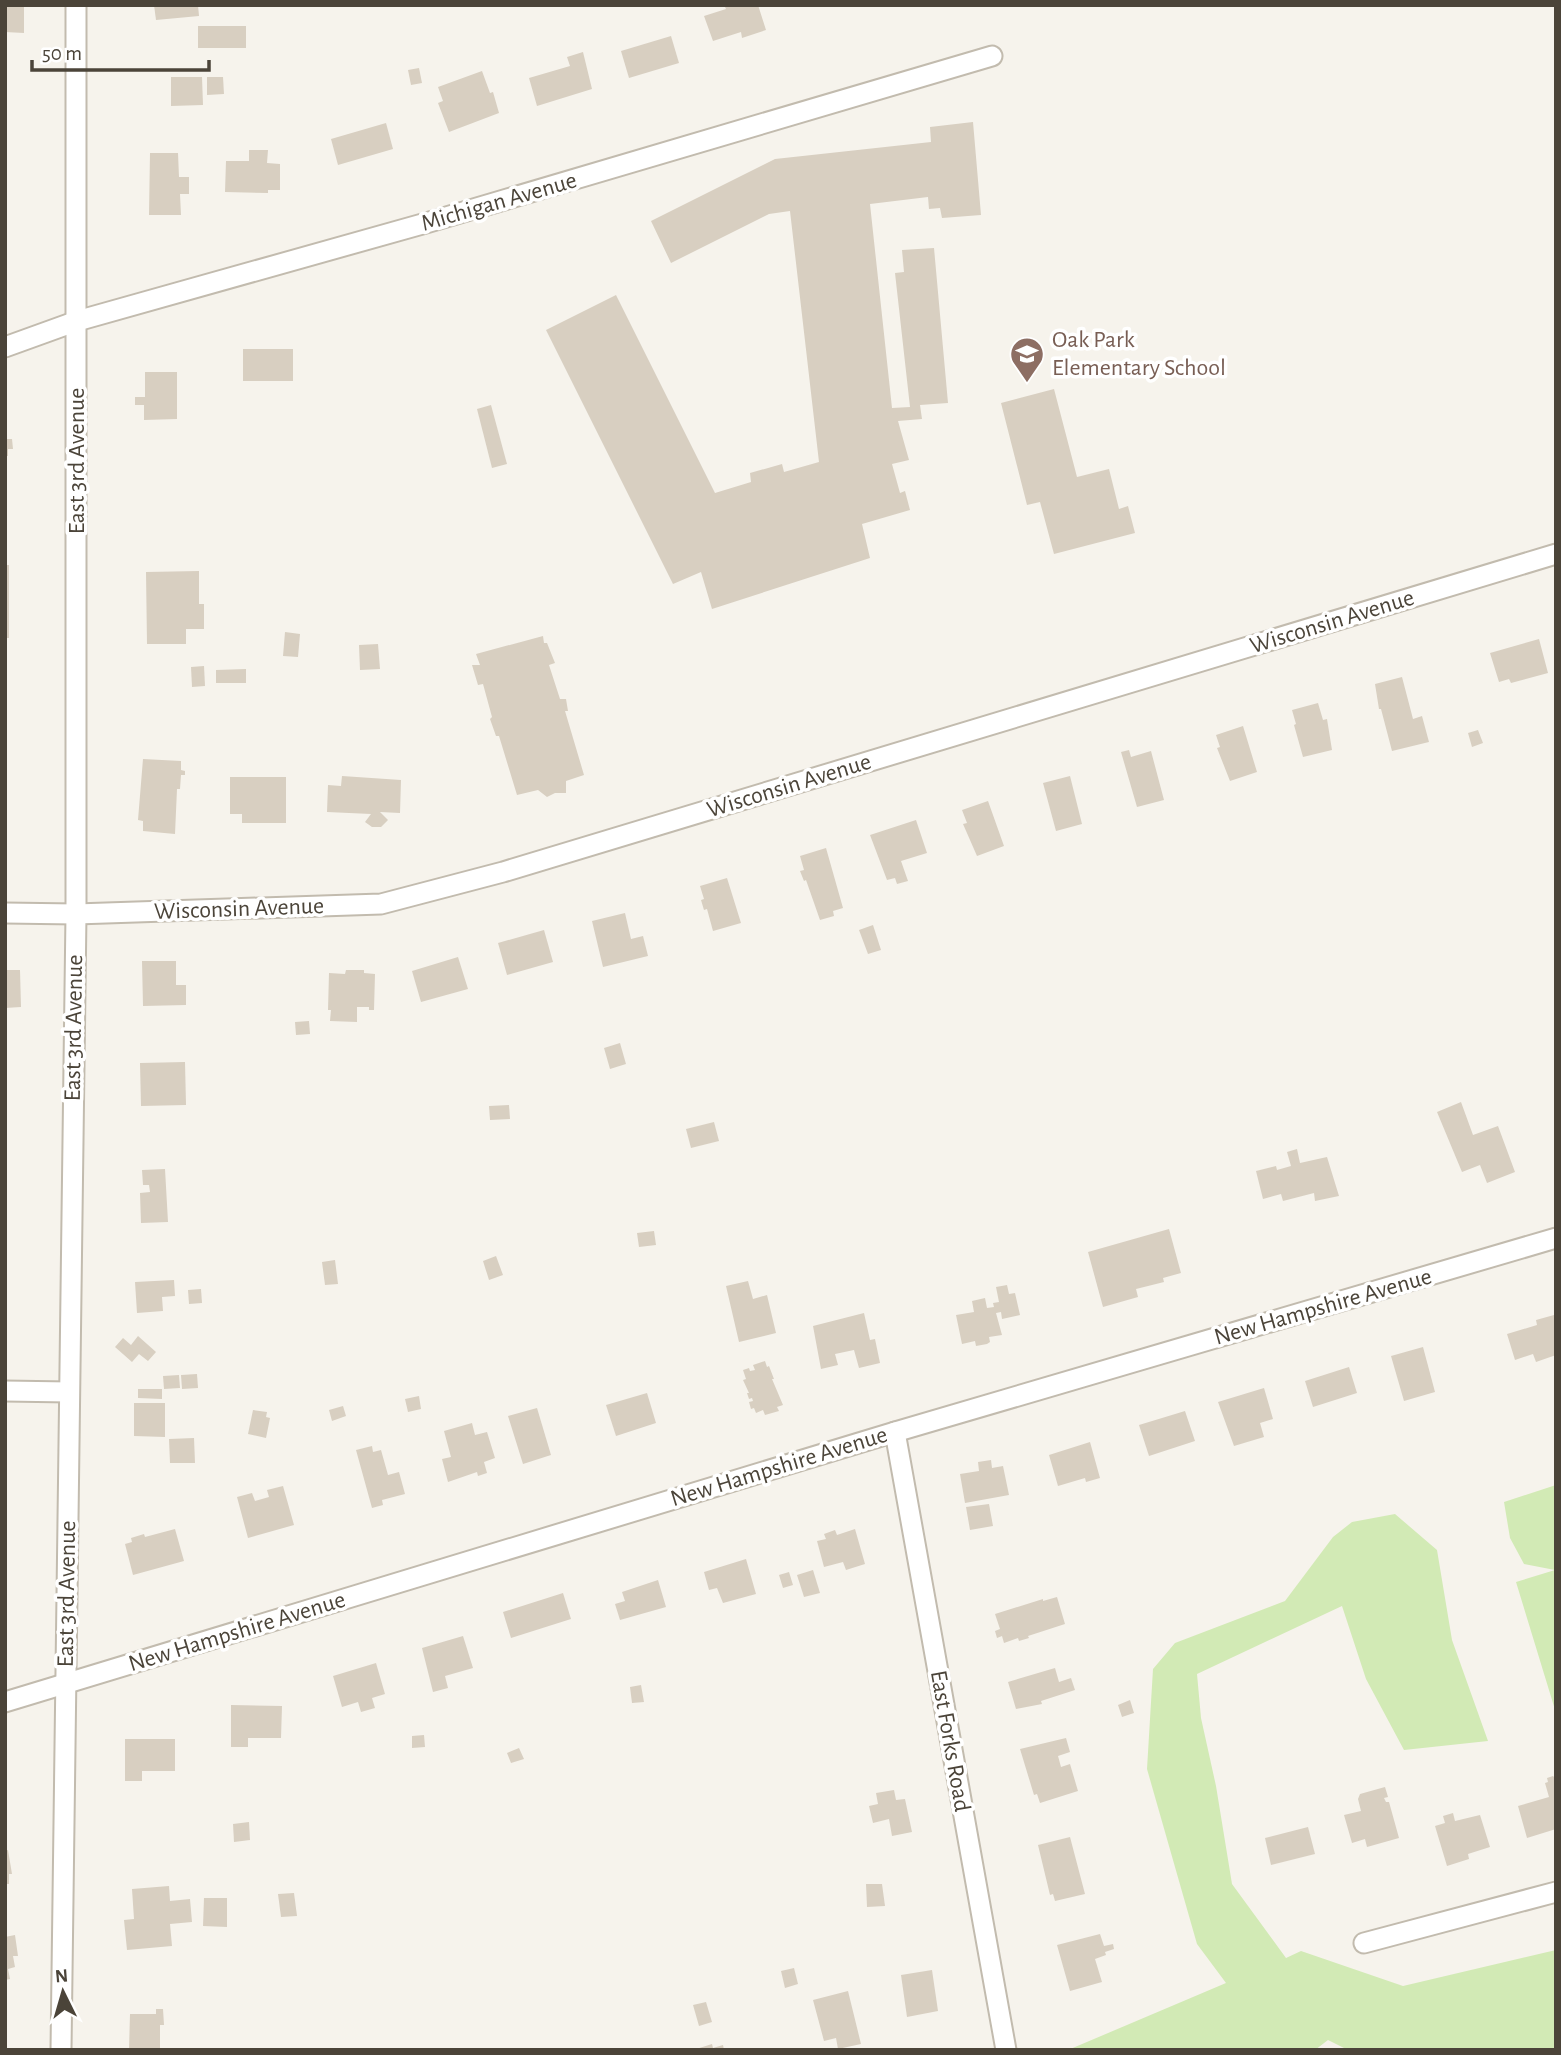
<svg xmlns="http://www.w3.org/2000/svg" width="1561" height="2055" font-family="'Alegreya Sans',sans-serif">
<style>
.green{fill:#d2eab5}
.building{fill:#d8cfc1}
.lines{fill:none;stroke-linecap:round;stroke-linejoin:round}
.street-casing{stroke:#c2bbae;stroke-width:23}
.street{stroke:#fff;stroke-width:19}
.labels{text-anchor:middle;dominant-baseline:central;stroke-width:7;stroke-linejoin:round;paint-order:stroke}
.street-label{font-size:24px;fill:#4b4439;stroke:#fff}
.education-label{font-size:24px;fill:#785e54;stroke:#fff;text-anchor:start}
</style>
<rect width="100%" height="100%" fill="#f6f3ec"/>
<g class="green">
<path d="M1556,1485V1713L1516,1582L1555,1570L1524,1564L1510,1538L1504,1502Z"/>
<path d="M1395,1514L1437,1550L1452,1640L1488,1741L1404,1750L1366,1679L1342,1606L1197,1674L1201,1718L1216,1786L1232,1884L1286,1958L1301,1951L1403,1986L1556,1950V2050H1348L1328,2040L1315,2050H1068L1226,1983L1197,1944L1147,1769L1153,1669L1175,1643L1285,1601L1333,1537L1352,1522Z"/>
</g>
<g class="building">
<path d="M5,5H24V33L5,32Z"/>
<path d="M154,5H198L199,16L156,20Z"/>
<path d="M724,5H758L766,30L742,38L741,32L713,41L704,16L726,9Z"/>
<rect x="198" y="26" width="48" height="22"/>
<path d="M671,36L679,63L629,78L621,51Z"/>
<path d="M583,52L592,89L537,106L529,78L570,66L567,57Z"/>
<path d="M419,68L422,83L411,85L408,70Z"/>
<path d="M482,71L490,93L493,92L499,113L449,132L438,103L443,101L438,87Z"/>
<path d="M171,77H202L203,105L171,106Z"/>
<path d="M207,77H223L224,94L207,95Z"/>
<path d="M973,122L981,215L942,218L940,208L929,209L928,197L870,204L892,408L910,407L895,273L904,272L902,250L934,248L948,403L920,405L922,419L898,421L909,460L892,464L900,493L905,491L910,510L862,524L870,558L712,609L701,572L673,584L546,330L616,295L715,493L751,482L750,473L782,464L784,472L819,462L790,211L769,214L671,263L651,221L775,159L931,142L930,127Z"/>
<path d="M386,123L393,149L338,165L331,139Z"/>
<path d="M249,150H268L267,163L280,164V190H268V193L225,192L226,161H249Z"/>
<path d="M150,153H178L179,177H189V194H180L181,215H149Z"/>
<rect x="243" y="349" width="50" height="32"/>
<path d="M145,372H177V419L144,420V405H135V397H145Z"/>
<path d="M1054,389L1077,477L1109,469L1119,509L1128,506L1135,533L1054,554L1040,502L1027,505L1001,403Z"/>
<path d="M491,405L507,464L492,468L477,409Z"/>
<path d="M5,439H12L13,449H8V456H5Z"/>
<rect x="5" y="565" width="4" height="73"/>
<path d="M199,571V604H204V629H186V644H147L146,572Z"/>
<path d="M285,632L300,634L298,657L283,656Z"/>
<path d="M543,636L544,643H547L555,663L549,665L560,699H566L568,711H565L584,775L566,781V793H555L547,797L538,790L517,795L499,736H496L490,719L492,717L483,684L478,685L472,665H480L476,654Z"/>
<path d="M1539,639L1548,673L1511,683L1509,679L1499,682L1490,653Z"/>
<path d="M378,644L380,669L360,670L359,645Z"/>
<path d="M204,666L205,686L192,687L191,667Z"/>
<path d="M246,669V683H216V670Z"/>
<path d="M1402,677L1413,719L1422,716L1429,742L1392,751L1381,709H1379L1375,684Z"/>
<path d="M1318,703L1323,720L1327,719L1332,750L1303,757L1294,725L1296,724L1292,710Z"/>
<path d="M1243,726L1257,772L1230,781L1217,748L1220,747L1216,735Z"/>
<path d="M1478,730L1483,743L1472,747L1468,733Z"/>
<path d="M1129,750L1131,757L1151,751L1164,800L1137,807L1121,752Z"/>
<path d="M143,759L181,761V770L185,771V775H181L180,789H177L175,834L143,831V821L138,820Z"/>
<path d="M342,776L401,780L400,813L380,812L388,820L381,827H372L365,822L371,814L327,812L328,785L341,786Z"/>
<path d="M1070,776L1082,824L1056,831L1043,783Z"/>
<path d="M230,777H286V823H242V814H230Z"/>
<path d="M988,801L1004,846L977,856L963,824L967,823L962,810Z"/>
<path d="M916,820L927,853L901,861L908,881L897,884L895,878L887,880L870,835Z"/>
<path d="M826,848L843,908L833,911L834,916L820,920L806,880L804,881L800,871L804,870L800,856Z"/>
<path d="M727,878L741,923L713,931L707,909L704,910L701,900L704,899L700,886Z"/>
<path d="M625,913L631,939L643,936L648,956L603,967L592,921Z"/>
<path d="M873,925L881,950L868,954L859,930Z"/>
<path d="M544,930L553,962L507,975L498,943Z"/>
<path d="M458,957L468,989L421,1002L412,971Z"/>
<path d="M142,961H176V985H186V1005L143,1006Z"/>
<path d="M5,970H20L21,1007L5,1008Z"/>
<path d="M346,970H364V973L375,974L374,1010H369V1007H357V1022L330,1021L331,1010H328L329,973L345,974Z"/>
<path d="M309,1021L310,1034L296,1035L295,1022Z"/>
<path d="M620,1043L626,1064L610,1069L604,1048Z"/>
<path d="M185,1062L186,1105L141,1106L140,1063Z"/>
<path d="M1461,1102L1473,1135L1498,1126L1515,1172L1487,1183L1480,1165L1462,1172L1437,1112Z"/>
<path d="M509,1105L510,1119L490,1120L489,1106Z"/>
<path d="M714,1122L719,1141L691,1148L686,1129Z"/>
<path d="M1297,1149L1300,1163L1327,1157L1339,1196L1315,1201L1314,1193L1283,1201L1281,1194L1263,1199L1256,1171L1276,1166L1277,1170L1291,1166L1287,1152Z"/>
<path d="M165,1169L168,1222L141,1223L140,1193L150,1192L149,1185H143L142,1170Z"/>
<path d="M1169,1229L1181,1273L1163,1278L1164,1282L1136,1289L1138,1297L1103,1307L1088,1252Z"/>
<path d="M654,1231L656,1245L639,1247L637,1233Z"/>
<path d="M496,1256L503,1275L489,1280L483,1261Z"/>
<path d="M335,1260L338,1284L325,1285L322,1262Z"/>
<path d="M174,1280L175,1296L162,1297L163,1311L137,1313L135,1282Z"/>
<path d="M748,1281L753,1299L767,1295L776,1333L739,1342L726,1286Z"/>
<path d="M1007,1285L1009,1294L1015,1293L1020,1315L1002,1319L1001,1312L996,1313L1002,1335L989,1337L990,1342L987,1344L976,1346L975,1341L962,1344L956,1315L974,1312L972,1301L985,1298L987,1308L994,1307L993,1303L999,1302L996,1287Z"/>
<path d="M201,1289L202,1303L189,1304L188,1290Z"/>
<path d="M864,1313L870,1340L875,1339L880,1363L859,1368L854,1350L835,1354L838,1365L821,1369L813,1326Z"/>
<path d="M1554,1315L1556,1355L1536,1362L1533,1354L1515,1360L1507,1334L1537,1325L1536,1320Z"/>
<path d="M138,1336L156,1352L148,1361L139,1354L132,1362L115,1347L123,1338L131,1345Z"/>
<path d="M1423,1347L1435,1392L1404,1401L1391,1356Z"/>
<path d="M765,1361L767,1367L769,1366L774,1379H772L783,1405L777,1407L779,1411L765,1415L763,1410L756,1413L754,1408L751,1409L749,1402L753,1401L752,1398L749,1399L747,1393H749L743,1380L746,1379L743,1370L749,1368L750,1371L755,1370L753,1365Z"/>
<path d="M1349,1367L1357,1393L1313,1407L1305,1381Z"/>
<path d="M197,1374L198,1388L182,1389L181,1375Z"/>
<path d="M179,1375L180,1388L164,1389L163,1376Z"/>
<path d="M1264,1388L1273,1419L1260,1423L1264,1437L1234,1446L1218,1402Z"/>
<path d="M138,1389H162V1399L138,1398Z"/>
<path d="M647,1393L656,1423L616,1436L606,1405Z"/>
<path d="M419,1396L421,1409L408,1412L405,1399Z"/>
<path d="M134,1403H165V1437L134,1436Z"/>
<path d="M343,1406L346,1416L332,1421L329,1410Z"/>
<path d="M537,1408L551,1455L523,1464L508,1416Z"/>
<path d="M253,1410L267,1412L266,1417L270,1418L266,1438L248,1434Z"/>
<path d="M1185,1411L1195,1441L1149,1456L1139,1425Z"/>
<path d="M472,1423L475,1435L487,1432L495,1458L484,1462L487,1473L478,1476L477,1472L448,1482L442,1459L451,1457L444,1431Z"/>
<path d="M194,1438L195,1463H170L169,1439Z"/>
<path d="M1090,1442L1100,1478L1086,1482L1085,1478L1058,1486L1049,1455Z"/>
<path d="M372,1446L373,1452L381,1450L388,1475L399,1472L405,1494L382,1500L383,1505L372,1508L356,1450Z"/>
<path d="M991,1460L992,1468L1003,1466L1009,1495L965,1503L960,1474L979,1471L978,1462Z"/>
<path d="M283,1486L294,1525L248,1538L237,1497L252,1493L255,1501L269,1497L267,1490Z"/>
<path d="M989,1504L993,1526L970,1530L966,1507Z"/>
<path d="M175,1529L184,1561L133,1575L125,1544L132,1542L131,1538L144,1534L145,1537Z"/>
<path d="M855,1529L865,1564L846,1570L843,1562L824,1567L817,1541L826,1539L824,1534L835,1530L837,1535Z"/>
<path d="M746,1559L756,1594L723,1603L717,1588L709,1590L704,1572Z"/>
<path d="M813,1570L820,1593L804,1597L797,1575Z"/>
<path d="M789,1572L793,1585L783,1588L779,1575Z"/>
<path d="M658,1580L666,1607L620,1620L615,1604L625,1601L622,1592Z"/>
<path d="M563,1593L571,1619L511,1638L503,1612Z"/>
<path d="M1057,1597L1065,1624L1028,1636L1029,1638L1019,1641L1018,1638L1004,1643L1002,1636L997,1638L995,1631L1000,1629L995,1614L1043,1599V1601Z"/>
<path d="M463,1636L473,1668L445,1676L448,1688L433,1692L422,1648Z"/>
<path d="M376,1663L385,1694L372,1698L375,1708L361,1712L358,1702L342,1707L333,1676Z"/>
<path d="M1055,1668L1059,1682L1071,1678L1075,1690L1041,1701L1042,1704L1016,1709L1008,1682Z"/>
<path d="M641,1685L644,1702L632,1703L630,1687Z"/>
<path d="M1130,1700L1134,1713L1122,1717L1118,1705Z"/>
<path d="M231,1705L282,1706L281,1738H248V1747H231Z"/>
<path d="M424,1735L425,1747L412,1748V1736Z"/>
<path d="M1066,1738L1070,1752L1058,1756L1061,1767L1070,1764L1078,1791L1040,1803L1037,1794L1034,1795L1020,1749Z"/>
<path d="M125,1739H175V1771H142V1781H125Z"/>
<path d="M519,1748L524,1759L511,1763L507,1753Z"/>
<path d="M1553,1776L1556,1779V1829L1527,1838L1518,1806L1549,1797L1545,1783L1548,1782L1547,1778Z"/>
<path d="M1385,1787L1388,1797L1384,1798L1386,1802H1389L1399,1838L1367,1847L1365,1839L1352,1843L1344,1815L1361,1811L1358,1799L1360,1794Z"/>
<path d="M894,1790L896,1800L905,1799L912,1832L892,1836L889,1819L873,1823L869,1806L878,1804L876,1793Z"/>
<path d="M1453,1813L1455,1821L1480,1815L1490,1847L1468,1854L1469,1859L1447,1866L1435,1826L1445,1823L1443,1816Z"/>
<path d="M249,1822L250,1840L234,1842L233,1824Z"/>
<path d="M1308,1827L1315,1854L1271,1865L1265,1838Z"/>
<path d="M1070,1837L1085,1894L1055,1901L1053,1894L1050,1895L1038,1845Z"/>
<path d="M8,1850L12,1874H9V1884H5V1851Z"/>
<path d="M866,1884H882L885,1906L867,1907Z"/>
<path d="M169,1886L170,1901L190,1899L192,1922L170,1924L172,1946L127,1950L124,1920L134,1919L132,1889Z"/>
<path d="M294,1893L297,1916L281,1917L278,1894Z"/>
<path d="M204,1898H227V1927L203,1926Z"/>
<path d="M1100,1934L1104,1946L1113,1944L1114,1949L1105,1952L1106,1955L1095,1959L1102,1982L1070,1991L1057,1945Z"/>
<path d="M15,1935L18,1956H13L15,1967L8,1969L10,1979L5,1980V1937Z"/>
<path d="M794,1968L798,1984L785,1988L781,1971Z"/>
<path d="M932,1970L938,2011L907,2017L901,1975Z"/>
<path d="M848,1991L861,2044L838,2049L836,2038L824,2041L813,2000Z"/>
<path d="M706,2002L712,2022L699,2026L693,2005Z"/>
<path d="M156,2009H163L164,2025H160V2050H129L130,2014H156Z"/>
<path d="M712,2044L713,2048L723,2045L724,2050H693Z"/>
</g>
<g class="lines">
<g class="street-casing">
<g id="street">
<path d="M5,347L77,321L426,223L992,56"/>
<path d="M5,913L76,914L381,904L503,872L1556,554"/>
<path d="M5,1391L69,1392"/>
<path d="M895,1432L1006,2050"/>
<path d="M5,1702L895,1432L1556,1238"/>
<path d="M1364,1943L1556,1892"/>
<path d="M61,2050L76,914V5"/>
</g>
</g>
<use href="#street" class="street"/>
</g>
<defs>
<g id="school-pin" transform="scale(1.75)"><path d="M0 17L-7.5 6A9.5 9.5 0 1 1 7.5 6Z" fill="#8d6e63" stroke="#fff"/><path d="M0-5L7-2L0 1L-7-2ZM-4 1L0 2.5L4 1V4Q0 6-4 4Z" fill="#fff"/></g>
</defs>
<g fill-rule="evenodd">
<use href="#school-pin" x="1027" y="354"/>
</g>
<g class="labels">
<g class="street-label">
<text transform="translate(499 202) rotate(-16)">Michigan Avenue</text>
<text transform="translate(77 461) rotate(-90)">East 3rd Avenue</text>
<text transform="translate(1332 622) rotate(-17)">Wisconsin Avenue</text>
<text transform="translate(789 786) rotate(-17)">Wisconsin Avenue</text>
<text transform="translate(239 909) rotate(-2)">Wisconsin Avenue</text>
<text transform="translate(74 1028) rotate(-89)">East 3rd Avenue</text>
<text transform="translate(1323 1307) rotate(-16)">New Hampshire Avenue</text>
<text transform="translate(779 1467) rotate(-17)">New Hampshire Avenue</text>
<text transform="translate(67 1594) rotate(-89)">East 3rd Avenue</text>
<text transform="translate(237 1632) rotate(-17)">New Hampshire Avenue</text>
<text transform="translate(950 1741) rotate(80)">East Forks Road</text>
</g>
<g class="education-label">
<text x="1052" y="340">Oak Park<tspan x="1052" dy="28">Elementary School</tspan></text>
</g>
</g>
<rect width="1561" height="2055" fill="none" stroke="#4b4439" stroke-width="14"/>
<g transform="translate(63 1992) rotate(355)" stroke="#ffffff" stroke-width="5" paint-order="stroke">
<path d="M0-5L12 26L0 18L-12 26Z" fill="#4b4439"/>
<text y="-10" font-size="19" font-weight="bold" text-anchor="middle" fill="#4b4439">N</text>
</g>
<path d="M32 60v10h177v-10" fill="none" stroke="#4b4439" stroke-width="3.5"/>
<text x="42" y="60" font-size="21" fill="#4b4439" stroke="#ffffff" stroke-width="5" paint-order="stroke">50 m</text>
</svg>
